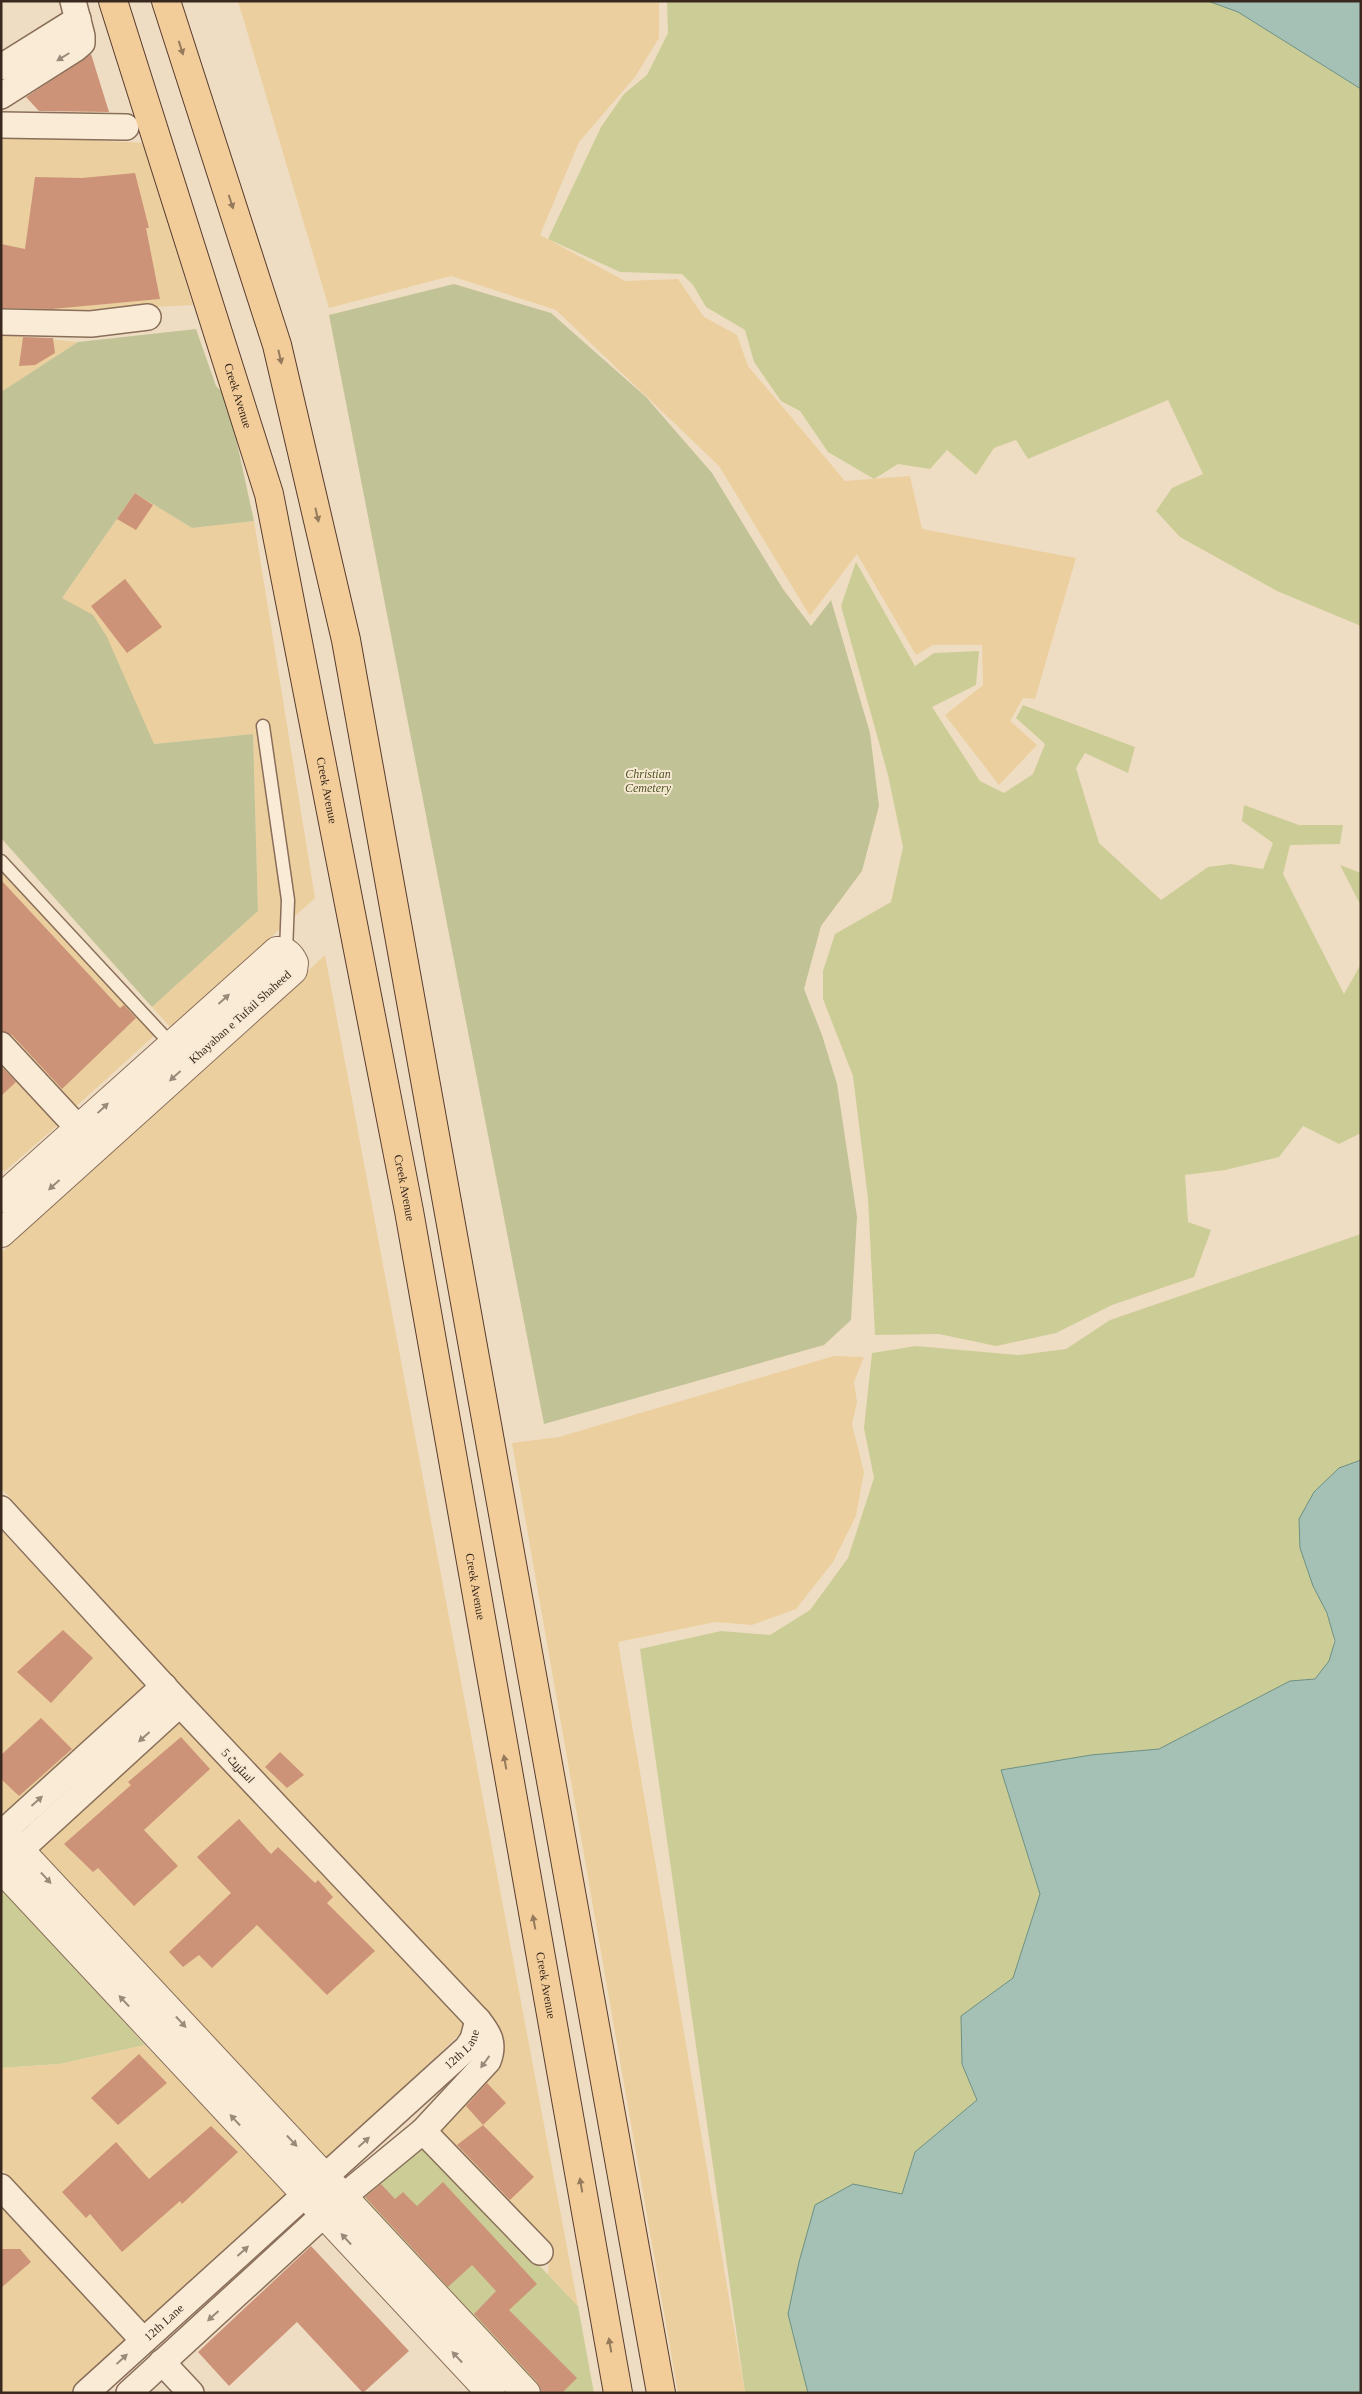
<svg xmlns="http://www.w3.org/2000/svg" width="1362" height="2394" font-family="'Times New Roman',Cairo,serif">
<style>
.green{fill:#cccd96}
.sand{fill:#ebcf9f}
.cemetery{fill:#c1c296}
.water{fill:#a5c1b6;stroke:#6c9083}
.building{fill:#cd9378}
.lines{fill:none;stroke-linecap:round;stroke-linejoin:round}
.service-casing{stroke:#896e59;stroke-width:15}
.minor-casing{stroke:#896e59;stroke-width:28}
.tertiary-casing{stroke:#896e59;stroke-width:30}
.primary-casing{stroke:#573c2e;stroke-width:30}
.service{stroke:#f9ebd6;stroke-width:12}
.minor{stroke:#f9ebd6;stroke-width:25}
.tertiary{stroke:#f9ebd6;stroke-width:28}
.primary{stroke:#f2cd9a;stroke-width:28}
.oneway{fill:#967a5c}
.oneway2{fill:#998a7a}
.labels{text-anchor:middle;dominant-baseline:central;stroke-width:4;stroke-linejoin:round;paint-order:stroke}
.street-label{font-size:12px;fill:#39281e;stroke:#f6e8d2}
.park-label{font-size:12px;font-style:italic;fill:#4e5524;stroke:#f6e8d2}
</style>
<rect width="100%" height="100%" fill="#efddc3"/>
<g class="green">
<path d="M667,1H1208L1238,12L1361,89V626L1277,591L1180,537L1156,511L1172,488L1203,474L1168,400L1028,459L1016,440L994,448L976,475L947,450L930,469L898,464L874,479L828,452L800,411L781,401L754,362L745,330L706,307L693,285L682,274L620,272L548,239L601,127L624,94L647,75L668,33Z"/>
<path d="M856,562L915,666L934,653L979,651L976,685L932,707L980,781L1004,793L1033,774L1045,744L1016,718L1023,705L1135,747L1128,773L1085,753L1076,768L1099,843L1161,900L1208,867L1231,864L1263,869L1273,843L1242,821L1244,805L1299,825H1343L1340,844L1290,845L1283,874L1344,994L1361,964V1133L1339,1144L1303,1126L1279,1157L1225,1170L1185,1175L1188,1222L1211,1230L1194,1277L1112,1305L1056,1333L996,1346L939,1334L875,1335L868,1199L853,1076L823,999V971L835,934L891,902L903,847L888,775L841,606Z"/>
<path d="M1340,865L1361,873V906Z"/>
<path d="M1361,1234V1460L1339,1468L1313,1586C1325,1608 1341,1634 1330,1660C1327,1667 1320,1673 1315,1679L1290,1681L1159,1749L1091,1755L1001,1770L1040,1894L1013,1978L961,2017L962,2064L977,2100L915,2152L902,2194L853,2184L807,2388L808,2393H745L640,1649L721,1631L770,1635L810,1610L848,1558L874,1478L864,1428L872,1353L916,1346L1019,1355L1066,1349L1110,1320Z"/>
<path d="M1,1886L145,2045L60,2064L1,2068Z"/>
<path d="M421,2141L578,2306L594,2393H532L354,2200Z"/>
</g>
<g class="sand">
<path d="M238,1H659V38L635,77L579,142L540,235L625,281L678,279L704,317L737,335L748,366L845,481L910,476L922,529L1076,558L1035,699L1023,698L1010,721L1037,745L999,785L945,715L983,685L982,645H933L916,655L857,554L810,616L719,466L556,310L451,276L329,308Z"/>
<path d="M1,135L143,143L193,305L1,315Z"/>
<path d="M1,334L78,342L1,392Z"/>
<path d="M135,493L192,528L254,521L315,898L170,1027L152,1007L258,911L253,734L154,744L62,598Z"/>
<path d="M1,872L155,1035L71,1111L1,1033Z"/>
<path d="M325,955L578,2306L548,2274L549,2253L434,2128L499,2033L1,1488V1253Z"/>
<path d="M1,1059L59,1124L5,1171L1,1168Z"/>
<path d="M834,1356L864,1357L854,1382L857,1402L852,1424L864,1472L856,1516L833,1562L796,1609L752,1625L715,1622L618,1642L745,2393H678L512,1443L559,1437Z"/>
<path d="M1,1530L147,1687L5,1813L1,1809Z"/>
<path d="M179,1719L466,2028L322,2165L30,1850Z"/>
<path d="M145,2045L291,2197L145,2327L1,2168V2068L60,2064Z"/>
<path d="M1,2199L131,2338L73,2393H1Z"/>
</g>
<g class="cemetery">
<path d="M454,284L551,313L646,397L712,473L783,589L811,626L831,600L870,733L879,806L862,871L821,926L804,989L822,1035L837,1084L857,1217L851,1320L824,1345L544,1424L329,315Z"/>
<path d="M196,329L216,386L227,397L254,521L192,528L135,493L62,598L93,615L107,637L154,744L253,734L258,911L152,1007L1,838V392L78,342Z"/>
</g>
<g class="water">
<path d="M1208,1H1361V89L1238,12Z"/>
<path d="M1361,1460V2393H808L788,2314L799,2262L815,2205L853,2184L902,2194L915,2152L977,2100L962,2064L961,2016L1013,1978L1040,1894L1001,1770L1091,1755L1159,1749L1290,1681L1315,1679L1329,1661L1335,1641L1327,1613L1313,1586L1300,1548L1299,1519L1314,1492L1339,1468Z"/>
</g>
<g class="building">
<path d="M91,54L109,112L39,111L26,97Z"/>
<path d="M135,173L149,228H146L160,299L52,309L1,308V244L25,249L35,177L82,178Z"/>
<path d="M23,337L53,338L55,353L35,365L19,366Z"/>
<path d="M135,493L153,505L136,530L117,519Z"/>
<path d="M125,579L162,627L127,653L91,606Z"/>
<path d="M1,880L120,1008L124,1005L136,1018L62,1089L12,1035L1,1031Z"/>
<path d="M1,1066L16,1082L1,1096Z"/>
<path d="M63,1630L93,1658L51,1703L17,1672Z"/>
<path d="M41,1718L72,1749L19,1796L1,1779V1755Z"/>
<path d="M181,1737L210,1769L144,1830L178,1866L134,1906L98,1868L93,1872L64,1844L131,1785L128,1782Z"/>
<path d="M280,1752L304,1775L287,1788L265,1767Z"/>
<path d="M239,1819L271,1854L278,1847L315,1883L318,1880L333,1897L327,1903L375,1951L327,1995L257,1925L212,1968L199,1955L183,1967L169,1952L231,1893L197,1857Z"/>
<path d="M139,2054L167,2083L118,2125L91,2098Z"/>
<path d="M487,2083L506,2103L483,2125L466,2106Z"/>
<path d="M483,2125L534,2177L510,2200L457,2145Z"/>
<path d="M211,2126L238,2152L182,2204L180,2201L122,2252L90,2214L86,2218L62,2192L116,2142L149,2179Z"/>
<path d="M443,2182L537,2284L509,2310L577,2378L562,2393H542L537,2382L474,2314L496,2291L472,2265L448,2287L365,2197L381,2184L395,2199L403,2192L417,2206Z"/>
<path d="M311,2246L409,2351L363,2393L297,2322L229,2386L198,2352Z"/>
<path d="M1,2249H20L31,2262L1,2288Z"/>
</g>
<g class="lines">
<g class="service-casing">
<g id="service">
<path d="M263,726L288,900L286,952"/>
<path d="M1,861L172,1045"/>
</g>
</g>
<g class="minor-casing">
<g id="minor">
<path d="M1,67L78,19"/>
<path d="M1,96L75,49L82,43V36L73,1"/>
<path d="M1,125L126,127"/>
<path d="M1,322L91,324L148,317"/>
<path d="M1,1045L80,1130"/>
<path d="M1,1509L180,1704L478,2020C489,2034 495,2043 488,2061L423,2131L344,2196L129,2393"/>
<path d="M1,1834L164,1686"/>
<path d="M5,1864L180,1704"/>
<path d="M423,2131L540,2252"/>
<path d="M1,2187L143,2340"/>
<path d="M162,2362L191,2393"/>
<path id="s1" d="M86,2393L467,2048L473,2039L478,2020"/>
</g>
</g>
<g class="tertiary-casing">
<g id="tertiary">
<path d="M1,1198L277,951C286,950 291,956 294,963L293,970L1,1233"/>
<path d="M1,1830L526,2393"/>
<path d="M1,1868L491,2393"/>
</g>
</g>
<g class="primary-casing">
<g id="primary">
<path id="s2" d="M113,1L269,494L409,1211L618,2393"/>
<path d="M166,1L277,345L346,640L661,2393"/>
</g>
</g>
<use href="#service" class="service"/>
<use href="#minor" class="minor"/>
<use href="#tertiary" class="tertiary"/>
<use href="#primary" class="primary"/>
</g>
<defs><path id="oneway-solid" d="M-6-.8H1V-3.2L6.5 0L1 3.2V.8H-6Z" transform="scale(1.25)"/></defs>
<g class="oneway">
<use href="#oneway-solid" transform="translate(181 48) rotate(72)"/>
<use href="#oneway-solid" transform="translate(231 202) rotate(72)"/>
<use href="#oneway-solid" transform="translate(280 357) rotate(77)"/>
<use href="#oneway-solid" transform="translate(317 515) rotate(77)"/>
<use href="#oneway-solid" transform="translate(505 1762) rotate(-100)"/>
<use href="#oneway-solid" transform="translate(534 1922) rotate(-100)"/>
<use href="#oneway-solid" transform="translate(581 2185) rotate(-100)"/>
<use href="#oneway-solid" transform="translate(610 2345) rotate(-100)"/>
</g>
<g class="oneway2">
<use href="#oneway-solid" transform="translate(63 57) rotate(148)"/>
<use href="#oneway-solid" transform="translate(224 999) rotate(-42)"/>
<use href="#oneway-solid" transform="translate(175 1076) rotate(138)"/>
<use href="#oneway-solid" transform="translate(103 1108) rotate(-43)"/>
<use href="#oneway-solid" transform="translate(54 1185) rotate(138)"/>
<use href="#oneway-solid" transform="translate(144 1737) rotate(138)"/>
<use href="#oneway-solid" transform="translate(37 1801) rotate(-42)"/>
<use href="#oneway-solid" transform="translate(46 1878) rotate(47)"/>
<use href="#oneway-solid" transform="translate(124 2001) rotate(-133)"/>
<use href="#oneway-solid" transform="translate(181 2022) rotate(47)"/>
<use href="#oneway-solid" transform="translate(485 2062) rotate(126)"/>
<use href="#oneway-solid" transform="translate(235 2120) rotate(-133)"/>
<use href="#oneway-solid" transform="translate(292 2141) rotate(47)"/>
<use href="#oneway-solid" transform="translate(364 2142) rotate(-42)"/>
<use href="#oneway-solid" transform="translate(346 2239) rotate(-133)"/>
<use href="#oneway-solid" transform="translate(243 2251) rotate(-42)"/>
<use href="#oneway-solid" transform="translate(213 2316) rotate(138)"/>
<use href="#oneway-solid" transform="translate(457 2357) rotate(-133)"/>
<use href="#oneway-solid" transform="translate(122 2359) rotate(-43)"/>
</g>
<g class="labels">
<g class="street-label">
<text stroke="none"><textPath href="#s2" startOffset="414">Creek Avenue</textPath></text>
<text stroke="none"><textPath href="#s2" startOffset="819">Creek Avenue</textPath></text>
<text transform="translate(240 1017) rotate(-42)">Khayaban e Tufail Shaheed</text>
<text stroke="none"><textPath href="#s2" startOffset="1224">Creek Avenue</textPath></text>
<text stroke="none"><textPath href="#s2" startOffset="1629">Creek Avenue</textPath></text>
<text transform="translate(238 1766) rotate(47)">اسٹریٹ 5</text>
<text stroke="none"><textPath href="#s2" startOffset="2034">Creek Avenue</textPath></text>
<text stroke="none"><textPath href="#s1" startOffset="510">12th Lane</textPath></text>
<text stroke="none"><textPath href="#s1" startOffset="105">12th Lane</textPath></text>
</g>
<g class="park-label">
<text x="648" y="774">Christian<tspan x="648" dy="14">Cemetery</tspan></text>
</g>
</g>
<rect width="1362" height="2394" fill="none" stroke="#39281e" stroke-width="5"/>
</svg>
